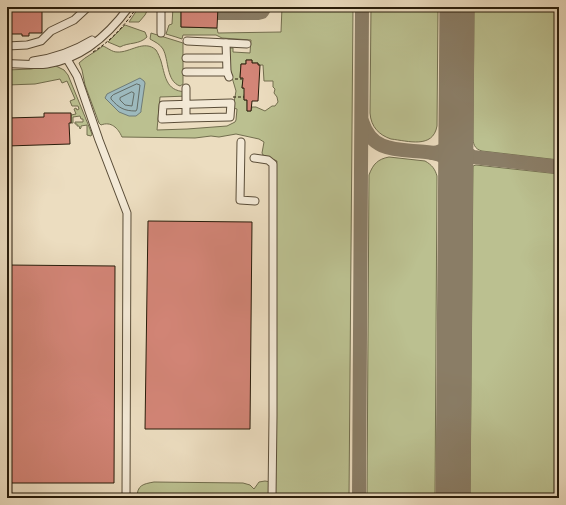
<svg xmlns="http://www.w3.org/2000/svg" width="566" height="505" font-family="'EB Garamond',serif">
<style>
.green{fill:#bbc090;stroke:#726e4e;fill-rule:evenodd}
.water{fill:#9db9bd;stroke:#6f7b76}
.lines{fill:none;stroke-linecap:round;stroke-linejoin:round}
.shore{stroke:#636b64;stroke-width:1}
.taxiway{stroke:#8a7d66;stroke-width:14}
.runway{stroke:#8a7d66;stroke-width:35}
.building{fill:#d38577;stroke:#291d0b}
.minor-casing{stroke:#5a4d38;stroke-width:9}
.path{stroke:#291d0b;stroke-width:1;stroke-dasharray:3 2;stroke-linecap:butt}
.minor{stroke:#f3e9d6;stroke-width:7}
</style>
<rect width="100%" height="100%" fill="#ecddc0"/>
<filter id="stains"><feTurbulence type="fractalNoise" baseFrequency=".005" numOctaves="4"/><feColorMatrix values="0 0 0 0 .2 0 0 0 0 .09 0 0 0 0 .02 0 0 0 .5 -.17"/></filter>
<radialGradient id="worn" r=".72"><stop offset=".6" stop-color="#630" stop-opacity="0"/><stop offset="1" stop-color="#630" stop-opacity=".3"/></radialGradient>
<g class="green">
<path d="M139,7H149L145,15L139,22H129Z"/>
<path d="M173,7H181V27L217,28L218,33L281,32L282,7H353L349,498H273L276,167L277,161L263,155L262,153L264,142L259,139L236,134L219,137L211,136L195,138L122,137C118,128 111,121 101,125L99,123L85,85L82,70L79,63C86,56 96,52 103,46C108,48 112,52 117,52C130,53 144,39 156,50C158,53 160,58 161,61C166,79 166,92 189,92V96L160,97L157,130L187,129L227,126L235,122L236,120L237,109L233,108L236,91L228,64L229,48H233V52L250,53L251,40L222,38L216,35H183L182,39L176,37L166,34L169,25L172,24ZM246,60H252V63H258V65H263L264,81H273V87L275,89L274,93L277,97L278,102L275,106H272L265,111L256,107H252L251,111H247V100H244V95L247,89L242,88L243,80L245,78L240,77L241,64H246Z"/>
<path d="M371,7H438L437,126C433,149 408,141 391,139C379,135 371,127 370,113Z"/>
<path d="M474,7H559V160L482,151C474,149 473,143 473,137Z"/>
<path d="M125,25L145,32L147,37C139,45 129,42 120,47L108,42Z"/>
<path d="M151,33L183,43V84L180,86C166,81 169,60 163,49C160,44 155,42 150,39Z"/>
<path d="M54,65L64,70L68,75L92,134L91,136L87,135V125L81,126V128L80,129L79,126H77V124H75V122H83V119H81L80,116L73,117V123H71V115L76,114L74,109L76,108L77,110L79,109L78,106H72L70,101L75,99L67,81L62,83L60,79L35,84L7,85V70L31,69Z"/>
<path d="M389,157L425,161C432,165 435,169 437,176L435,498H367L369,175C373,164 378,159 389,157Z"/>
<path d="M476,165L559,174V498H470L473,166Z"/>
<path d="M265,481L271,482L270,498H137C137,485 143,484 154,482L243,483L250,485L254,489L259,482Z"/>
</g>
<path class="water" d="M140,78L144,81L145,83L141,110V112L136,116H129L119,112L105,98L107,94L111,92Z"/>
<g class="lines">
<g class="shore">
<path d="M137,84L140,85L137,109L136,111C124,111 119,108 111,99V97L113,95Z"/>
<path d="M132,92L134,93V94L132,106L125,105L120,100V98Z"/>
</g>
<g class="taxiway">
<path d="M218,13H258L262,12L265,7"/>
<path d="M362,121C372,153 398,149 426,152C436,153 444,155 450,163C454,169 454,177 455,184"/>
<path d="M456,136C460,147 463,151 473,157L559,167"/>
<path d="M432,153C449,152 454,140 456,126"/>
<path d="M359,498L362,7"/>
</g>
<path class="runway" d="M453,498L457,7"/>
</g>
<g class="building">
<path d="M7,7H42V33H29V36H22V34H7Z"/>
<path d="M181,7H218L217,28L181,27Z"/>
<path d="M246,60H252V63H258V65H260L258,101H252L251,111H247V100H244V88H242L243,78H240L241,64H246Z"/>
<path d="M44,113H71V123H69L70,144L7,146V118L44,117Z"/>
<path d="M148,221L252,222L250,429H145Z"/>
<path d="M7,265L115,266L114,483H7Z"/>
</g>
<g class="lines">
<g class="minor-casing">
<g id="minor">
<path d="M161,33V7"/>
<path d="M187,41L247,44"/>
<path d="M226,43L227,72L229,77"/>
<path d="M7,46L27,45L41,41L51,31L74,20L88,7"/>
<path d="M64,54L77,76L99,140L127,213L126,498"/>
<path d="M186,58H226"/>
<path d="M33,61C54,58 74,51 92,40"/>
<path d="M7,64C19,63 36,66 47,64C82,59 109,34 129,7"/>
<path d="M186,72H227"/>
<path d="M186,118L162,119L163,105L231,103L230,117L186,118V88"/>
<path d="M241,142L240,200L255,201"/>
<path d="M254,158L268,160L273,164V416L272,498"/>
</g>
</g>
<g class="path">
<path d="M93,52C111,41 126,24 137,7"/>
<path d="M235,79H242"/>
<path d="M233,97H244"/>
</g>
<use href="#minor" class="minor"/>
</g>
<rect width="566" height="505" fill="none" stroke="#ecddc0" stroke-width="24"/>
<rect x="8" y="8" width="550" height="489" fill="none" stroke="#291d0b" stroke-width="2"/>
<rect x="12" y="12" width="542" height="481" fill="none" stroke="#291d0b"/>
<rect width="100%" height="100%" filter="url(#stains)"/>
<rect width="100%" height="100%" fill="url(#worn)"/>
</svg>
